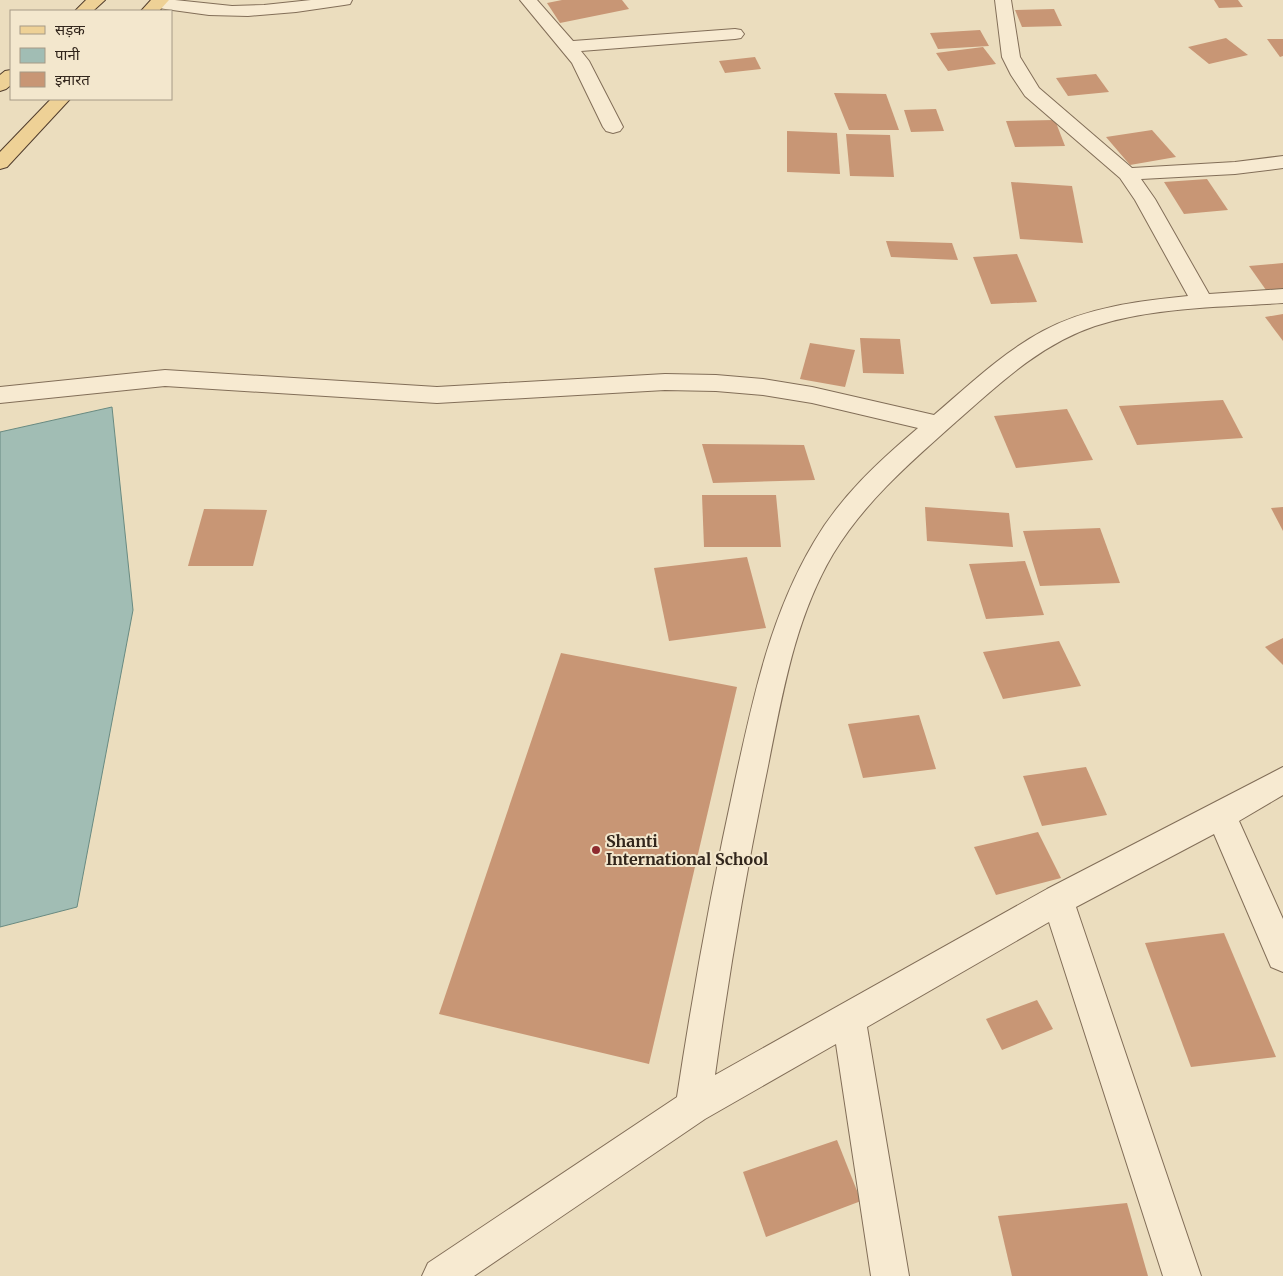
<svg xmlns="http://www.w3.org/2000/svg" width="1283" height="1276" font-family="Merriweather,'Noto Sans Devanagari',serif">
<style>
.water{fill:#a1bdb4;stroke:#698a81}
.building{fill:#c89675}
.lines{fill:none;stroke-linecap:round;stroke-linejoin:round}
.minor-casing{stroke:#826e58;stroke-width:2}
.major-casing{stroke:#503c2c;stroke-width:2}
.minor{fill:#f7ead1;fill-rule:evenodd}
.major{fill:#eed196;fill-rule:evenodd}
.poi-dot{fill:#8e2b2e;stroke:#f3e7cd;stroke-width:2}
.labels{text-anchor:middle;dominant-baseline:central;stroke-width:4;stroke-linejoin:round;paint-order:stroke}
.poi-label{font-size:16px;font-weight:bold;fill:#32261c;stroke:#f3e7cd;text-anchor:start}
</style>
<rect width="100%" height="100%" fill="#ebddbe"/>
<path class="water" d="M112,407L133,610L77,907L0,927V432Z"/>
<g class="building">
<path d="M562,0H622L629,9L560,23L547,3Z"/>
<path d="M1214,0H1238L1243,7L1219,8Z"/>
<path d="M1054,9L1062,26L1022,27L1015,10Z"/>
<path d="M980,30L989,46L938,49L930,33Z"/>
<path d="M1226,38L1248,55L1209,64L1188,47Z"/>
<path d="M1267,39H1283V56L1280,57Z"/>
<path d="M983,47L996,64L948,71L936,53Z"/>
<path d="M755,57L761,69L725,73L719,61Z"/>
<path d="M1096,74L1109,92L1068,96L1056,78Z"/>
<path d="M834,93L886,94L899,130H849Z"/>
<path d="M936,109L944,131L911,132L904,110Z"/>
<path d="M1055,120L1065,146L1015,147L1006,121Z"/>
<path d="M1152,130L1176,157L1130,165L1106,137Z"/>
<path d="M787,131L837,133L840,174L787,172Z"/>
<path d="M846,134L890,135L894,177L850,176Z"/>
<path d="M1207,179L1228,210L1184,214L1164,182Z"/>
<path d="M1011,182L1072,186L1083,243L1020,239Z"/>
<path d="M886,241L952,243L958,260L891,257Z"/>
<path d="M1017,254L1037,302L991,304L973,257Z"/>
<path d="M1283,263V289L1266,290L1249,266Z"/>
<path d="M1283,314V341L1265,317Z"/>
<path d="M860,338L900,339L904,374L863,373Z"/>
<path d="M810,343L855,350L845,387L800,379Z"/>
<path d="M1223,400L1243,438L1137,445L1119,406Z"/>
<path d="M1067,409L1093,460L1016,468L994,416Z"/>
<path d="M702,444L804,445L815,480L713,483Z"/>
<path d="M702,495H776L781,547H704Z"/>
<path d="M925,507L1009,513L1013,547L927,541Z"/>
<path d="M1283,507V531L1271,508Z"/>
<path d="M204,509L267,510L253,566H188Z"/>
<path d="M1100,528L1120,583L1040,586L1023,531Z"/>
<path d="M747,557L766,628L669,641L654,568Z"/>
<path d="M1025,561L1044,615L986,619L969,564Z"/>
<path d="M1283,638V665L1265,647Z"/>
<path d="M1059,641L1081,686L1003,699L983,652Z"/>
<path d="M561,653L737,687L649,1064L439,1014Z"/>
<path d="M919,715L936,769L863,778L848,724Z"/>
<path d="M1086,767L1107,815L1042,826L1023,776Z"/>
<path d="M1038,832L1061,878L996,895L974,847Z"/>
<path d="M1224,933L1276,1057L1191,1067L1145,943Z"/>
<path d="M1037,1000L1053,1029L1002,1050L986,1019Z"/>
<path d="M837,1140L861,1201L766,1237L743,1172Z"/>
<path d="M1127,1203L1148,1276H1012L998,1216Z"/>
</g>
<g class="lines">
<g class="minor-casing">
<g id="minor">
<path d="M152,0H175L232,6L264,5L311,0H352L350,4L344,5L296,12L248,16L209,15L158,8L152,7L149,3Z"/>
<path d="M520,0H537L573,41L735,29L741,30L744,34L741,38L735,39L581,51L589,61L623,127L620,131L613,133L606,131L603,127L572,63Z"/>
<path d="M995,0H1011L1020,57L1039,88L1132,168L1235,162L1283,156V168L1235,174L1141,179L1155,199L1209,294L1283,289V303C1223,307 1153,307 1095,326C1041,344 1000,383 958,420C912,461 865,501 833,554C794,620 782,697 767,771C746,872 729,973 715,1075L1047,889L1283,767V795L1239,821L1283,919V972L1271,967L1214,834L1076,907L1201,1276H1163L1049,922L867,1027L909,1276H871L836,1044L705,1119L474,1276H422L428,1263L677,1097C693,991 712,886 735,781C753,698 770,616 814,542C840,497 879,461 918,428L812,403L763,395L716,391L665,390L437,403L165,386L0,403V387L165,370L437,387L665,374L716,375L763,379L812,387L934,415C969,385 1002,353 1043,331C1087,307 1139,301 1188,296L1135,200L1120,178L1025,96L1011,75L1002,57Z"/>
</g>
</g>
<g class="major-casing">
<g id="major">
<path d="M86,0H105L93,11H75Z"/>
<path d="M151,0H169L159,11H141Z"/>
<path d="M11,70V85L6,89L0,91V75L5,71Z"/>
<path d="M51,99H70L7,167L0,169V152Z"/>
</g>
</g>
<use href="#minor" class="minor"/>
<use href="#major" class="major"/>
</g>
<circle class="poi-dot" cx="596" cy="850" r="5"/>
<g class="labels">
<g class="poi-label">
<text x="606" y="841">Shanti<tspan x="606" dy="18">International School</tspan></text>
</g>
</g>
<rect x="10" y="10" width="162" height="90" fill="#f3e7cd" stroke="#a69a86"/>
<rect x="20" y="26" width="25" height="8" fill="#eed196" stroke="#a69a86"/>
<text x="55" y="35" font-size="15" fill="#32261c">सड़क</text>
<rect x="20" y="48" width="25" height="15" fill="#a1bdb4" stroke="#a69a86"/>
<text x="55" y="60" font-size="15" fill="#32261c">पानी</text>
<rect x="20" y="72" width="25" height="15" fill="#c89675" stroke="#a69a86"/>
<text x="55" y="85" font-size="15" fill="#32261c">इमारत</text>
</svg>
